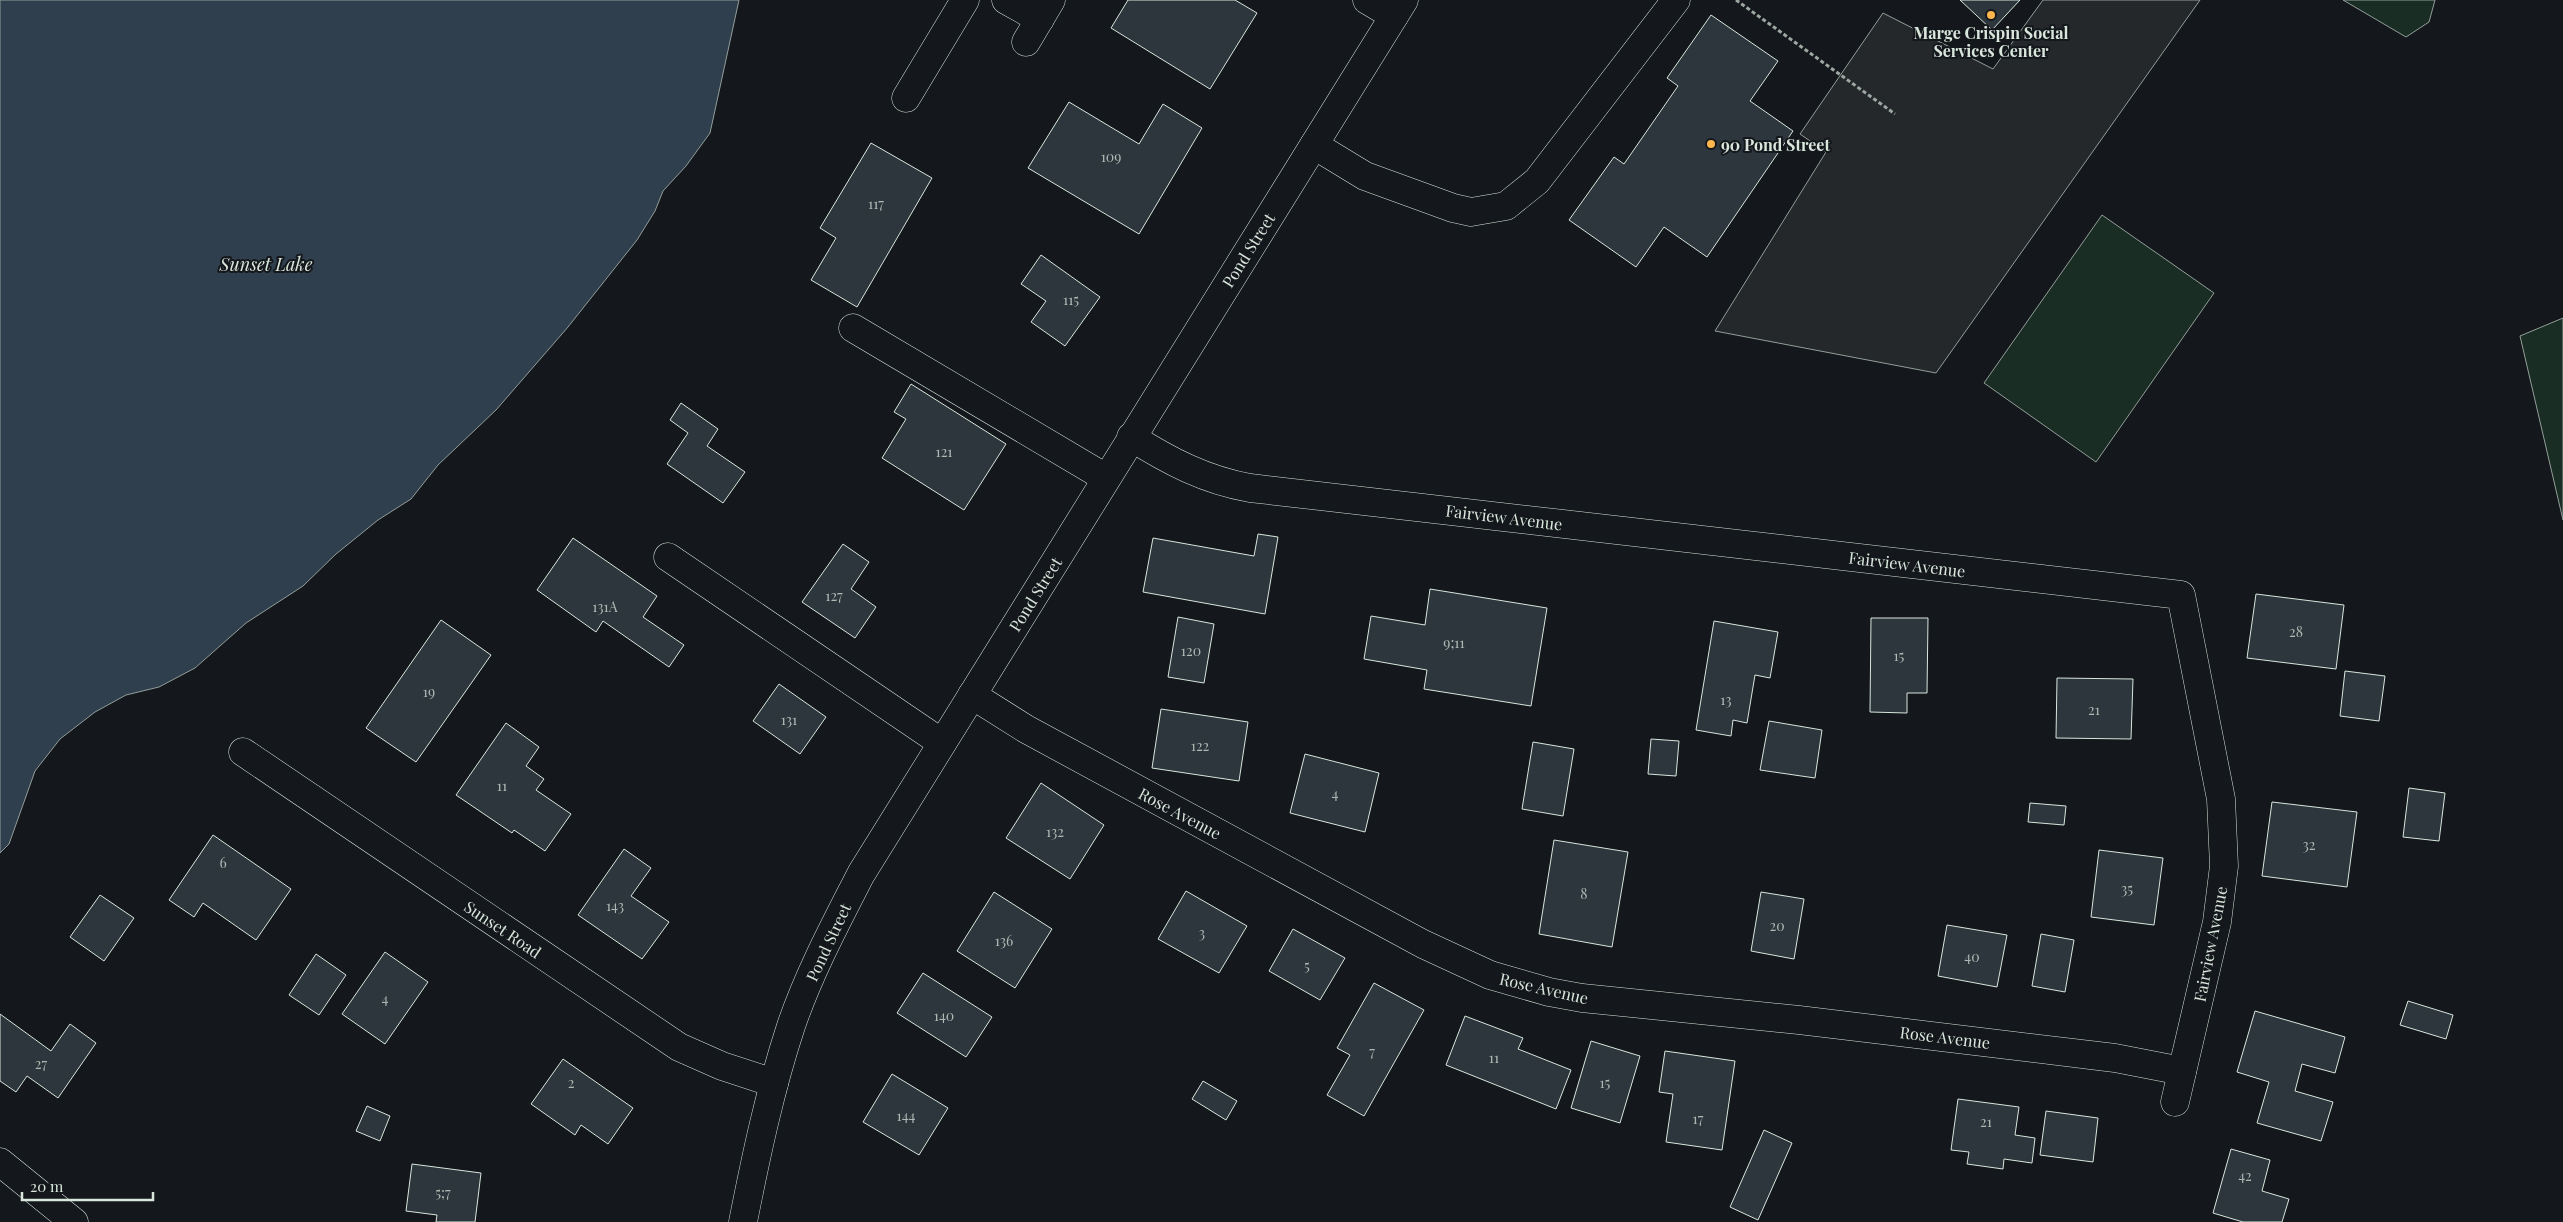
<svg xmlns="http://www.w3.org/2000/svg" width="2563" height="1222" font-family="'Playfair Display',serif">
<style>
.green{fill:#1a2d24;stroke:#939e99}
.parking{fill:#24282b;stroke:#939e99}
.water{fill:#2f3f4d;stroke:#939e99}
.building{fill:#2c363c;stroke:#d8e6dc}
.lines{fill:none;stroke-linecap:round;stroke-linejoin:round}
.minor-casing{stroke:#d8e6dc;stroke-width:29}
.major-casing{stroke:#d8e6dc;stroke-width:29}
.path{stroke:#9da8a2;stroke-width:3;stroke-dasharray:4 2.5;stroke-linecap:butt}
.minor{stroke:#14181c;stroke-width:28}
.major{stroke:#14181c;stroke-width:28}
.poi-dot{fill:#ffb74d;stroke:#14181c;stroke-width:2}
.labels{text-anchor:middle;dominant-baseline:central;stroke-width:4;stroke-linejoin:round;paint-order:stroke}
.number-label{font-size:14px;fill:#adbab4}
.poi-label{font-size:16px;font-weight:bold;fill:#d8e6dc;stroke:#14181c}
.street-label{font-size:16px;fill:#d8e6dc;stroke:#14181c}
.water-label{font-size:18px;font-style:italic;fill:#d8e6dc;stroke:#14181c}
</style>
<rect width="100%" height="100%" fill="#14181c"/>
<g class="green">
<path d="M2343,0H2435L2429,22L2406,37Z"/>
<path d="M2102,215L2214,293L2096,462L1984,383Z"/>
<path d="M2563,318V520L2520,336Z"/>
</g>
<path class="parking" d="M2043,0H2200L1936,373L1715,331L1826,152L1800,134L1883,13L1993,69Z"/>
<path class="water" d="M0,0H739L710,133L686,166L663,191L655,211L637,240L568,327L496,410L438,465L411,499L378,520L336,554L303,586L246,623L195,668L159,687L126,695L95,712L60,739L35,771L9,844L0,853Z"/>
<g class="building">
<path d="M1128,0H1235L1257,13L1210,89L1111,28Z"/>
<path d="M1960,0H2020L1992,30Z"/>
<path d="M1711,15L1778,61L1750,101L1793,131L1707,257L1664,227L1636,267L1569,220L1614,157L1624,164L1678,86L1667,78Z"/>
<path d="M1069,102L1139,144L1163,104L1202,128L1139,234L1028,168Z"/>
<path d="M871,143L932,178L857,307L811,280L836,238L820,228Z"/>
<path d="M1041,255L1100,297L1065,346L1031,322L1046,301L1021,284Z"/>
<path d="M911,384L1006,444L964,510L882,458L906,419L894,412Z"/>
<path d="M681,403L718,429L707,446L745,472L723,503L667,464L688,433L670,420Z"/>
<path d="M1258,534L1278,537L1265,614L1143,592L1153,538L1254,556Z"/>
<path d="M573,538L657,596L643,617L684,645L669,667L603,621L596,632L537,590Z"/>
<path d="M843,544L869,562L851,589L876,607L855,638L802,602Z"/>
<path d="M1430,589L1547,608L1531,706L1424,689L1427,670L1364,659L1371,616L1425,625Z"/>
<path d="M2256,594L2344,605L2336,669L2247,658Z"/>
<path d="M1178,617L1214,624L1204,683L1168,677Z"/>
<path d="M1871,618H1928L1927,693H1907V713L1870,712Z"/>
<path d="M441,620L491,655L416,762L366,728Z"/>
<path d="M1714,621L1778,632L1770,678L1755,675L1747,723L1733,720L1731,736L1696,730Z"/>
<path d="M2345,671L2385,676L2379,721L2340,716Z"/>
<path d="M2057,678L2133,679L2131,739L2056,738Z"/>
<path d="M779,684L826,717L800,754L753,721Z"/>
<path d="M1161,709L1248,722L1239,781L1152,768Z"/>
<path d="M1769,721L1822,730L1815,778L1760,770Z"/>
<path d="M506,723L539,747L526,766L544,779L536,790L571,814L545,851L514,830L512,833L456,795Z"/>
<path d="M1651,739L1679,741L1676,776L1648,774Z"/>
<path d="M1533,742L1574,749L1563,816L1522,809Z"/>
<path d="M1305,754L1379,773L1365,832L1290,813Z"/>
<path d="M1041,783L1104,825L1070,879L1006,838Z"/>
<path d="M2409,788L2445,793L2439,841L2403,837Z"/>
<path d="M2272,802L2357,812L2347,887L2262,876Z"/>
<path d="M2030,803L2066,806L2064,825L2028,822Z"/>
<path d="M213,835L291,889L256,940L203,903L194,917L169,900Z"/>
<path d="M1554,840L1628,852L1612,947L1539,934Z"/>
<path d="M624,849L651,868L631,896L669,922L642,959L578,915Z"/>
<path d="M2099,850L2163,858L2154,925L2091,917Z"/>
<path d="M1186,891L1247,926L1219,973L1158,939Z"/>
<path d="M994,892L1052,929L1015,988L957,951Z"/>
<path d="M1761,892L1804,899L1794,959L1751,951Z"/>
<path d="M100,895L134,918L104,961L70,937Z"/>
<path d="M1947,925L2007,935L1997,987L1938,976Z"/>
<path d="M1293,929L1345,958L1320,1000L1269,971Z"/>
<path d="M2041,934L2074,940L2065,992L2032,986Z"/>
<path d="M385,952L428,982L385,1044L342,1014Z"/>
<path d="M316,954L346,975L319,1015L289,995Z"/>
<path d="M923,973L992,1017L966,1057L897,1013Z"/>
<path d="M1374,983L1424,1010L1364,1116L1327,1095L1350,1055L1337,1048Z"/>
<path d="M2408,1001L2453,1015L2446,1039L2400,1025Z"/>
<path d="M2255,1011L2345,1037L2335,1073L2302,1064L2295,1091L2333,1102L2321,1141L2257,1123L2269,1082L2237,1072Z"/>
<path d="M0,1014L51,1051L70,1024L96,1043L58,1098L27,1076L16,1092L0,1081Z"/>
<path d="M1465,1016L1523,1038L1518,1049L1571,1070L1556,1109L1446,1065Z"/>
<path d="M1591,1041L1640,1056L1620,1123L1571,1108Z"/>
<path d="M1665,1051L1735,1061L1722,1150L1666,1142L1673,1094L1659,1092Z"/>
<path d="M563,1059L633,1108L608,1144L581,1125L575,1135L531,1104Z"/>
<path d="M892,1074L948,1108L919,1155L863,1122Z"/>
<path d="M1203,1081L1237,1101L1226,1120L1192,1099Z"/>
<path d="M1958,1099L2019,1107L2015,1135L2035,1138L2032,1163L2004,1159L2003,1169L1967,1164L1969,1152L1951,1150Z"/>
<path d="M367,1106L390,1116L380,1141L356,1131Z"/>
<path d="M2046,1111L2098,1118L2093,1162L2040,1155Z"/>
<path d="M1764,1130L1792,1143L1758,1220L1730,1207Z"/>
<path d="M2231,1149L2270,1160L2262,1191L2289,1199L2282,1222H2243L2213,1213Z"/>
<path d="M412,1164L481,1173L475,1222H436L437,1215L406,1211Z"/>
</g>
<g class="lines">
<g class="minor-casing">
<g id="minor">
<path d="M1006,0L1040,19"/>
<path d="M1367,0L1394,16"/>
<path d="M1026,42L1051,0"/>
<path d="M906,98L965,0"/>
<path d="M1314,145L1365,176L1453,208L1471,212L1506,206L1537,181L1676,0"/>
<path d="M853,328L1106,478"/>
<path d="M1131,437C1169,461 1205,480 1250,488L2181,595L2221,799L2224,866L2217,922L2175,1102"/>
<path d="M668,557L942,743"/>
<path d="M972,695L1026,729L1423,944L1490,975L1549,992L1582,998L1799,1020L2115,1058L2182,1071"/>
<path d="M243,752L679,1047L722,1066L774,1083"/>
<path d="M0,1162L74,1222"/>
</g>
</g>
<g class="major-casing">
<path id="major" d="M743,1222C756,1156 770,1090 791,1026C809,973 836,923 861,874L1404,0"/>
</g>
<path class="path" d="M1736,0L1895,114"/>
<use href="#minor" class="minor"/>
<use href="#major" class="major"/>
</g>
<g class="poi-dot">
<circle cx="1991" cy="15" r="5"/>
<circle cx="1711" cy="144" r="5"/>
</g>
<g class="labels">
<g class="number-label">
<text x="1111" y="156">109</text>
<text x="876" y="203">117</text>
<text x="1071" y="299">115</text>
<text x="944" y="451">121</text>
<text x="834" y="595">127</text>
<text x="605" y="606">131A</text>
<text x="2296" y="631">28</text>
<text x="1454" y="642">9;11</text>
<text x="1191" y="650">120</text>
<text x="1899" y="655">15</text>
<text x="429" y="691">19</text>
<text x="1726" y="699">13</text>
<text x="2094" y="709">21</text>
<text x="789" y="719">131</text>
<text x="1200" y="745">122</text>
<text x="502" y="785">11</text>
<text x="1335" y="793">4</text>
<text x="1055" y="831">132</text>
<text x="2309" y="844">32</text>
<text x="223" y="862">6</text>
<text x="2127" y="888">35</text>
<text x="1584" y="893">8</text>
<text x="615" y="905">143</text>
<text x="1777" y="925">20</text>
<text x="1202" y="932">3</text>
<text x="1004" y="940">136</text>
<text x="1972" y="956">40</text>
<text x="1307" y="965">5</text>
<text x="385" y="998">4</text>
<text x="944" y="1015">140</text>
<text x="1372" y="1051">7</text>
<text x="1494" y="1057">11</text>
<text x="41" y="1063">27</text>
<text x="571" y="1082">2</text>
<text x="1605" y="1082">15</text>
<text x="906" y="1115">144</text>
<text x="1698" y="1118">17</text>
<text x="1986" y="1121">21</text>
<text x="2245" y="1175">42</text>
<text x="443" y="1192">5;7</text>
</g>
<g class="poi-label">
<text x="1991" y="32">Marge Crispin Social<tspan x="1991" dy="18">Services Center</tspan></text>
<text x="1721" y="144" text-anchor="start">90 Pond Street</text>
</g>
<g class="street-label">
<text transform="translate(1248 250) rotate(-58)">Pond Street</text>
<text transform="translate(1504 517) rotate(7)">Fairview Avenue</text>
<text transform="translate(1907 564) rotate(7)">Fairview Avenue</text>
<text transform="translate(1035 594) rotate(-58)">Pond Street</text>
<text transform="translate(1180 813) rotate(28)">Rose Avenue</text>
<text transform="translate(503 929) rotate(34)">Sunset Road</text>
<text transform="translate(828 942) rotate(-65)">Pond Street</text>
<text transform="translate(2210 944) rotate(-79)">Fairview Avenue</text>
<text transform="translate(1544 988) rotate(13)">Rose Avenue</text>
<text transform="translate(1945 1037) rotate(7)">Rose Avenue</text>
</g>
<g class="water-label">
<text x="266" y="264">Sunset Lake</text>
</g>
</g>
<path d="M22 1192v8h131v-8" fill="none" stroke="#d8e6dc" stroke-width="2.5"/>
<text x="30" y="1192" font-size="15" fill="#d8e6dc" stroke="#14181c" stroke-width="4" paint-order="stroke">20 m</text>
</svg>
